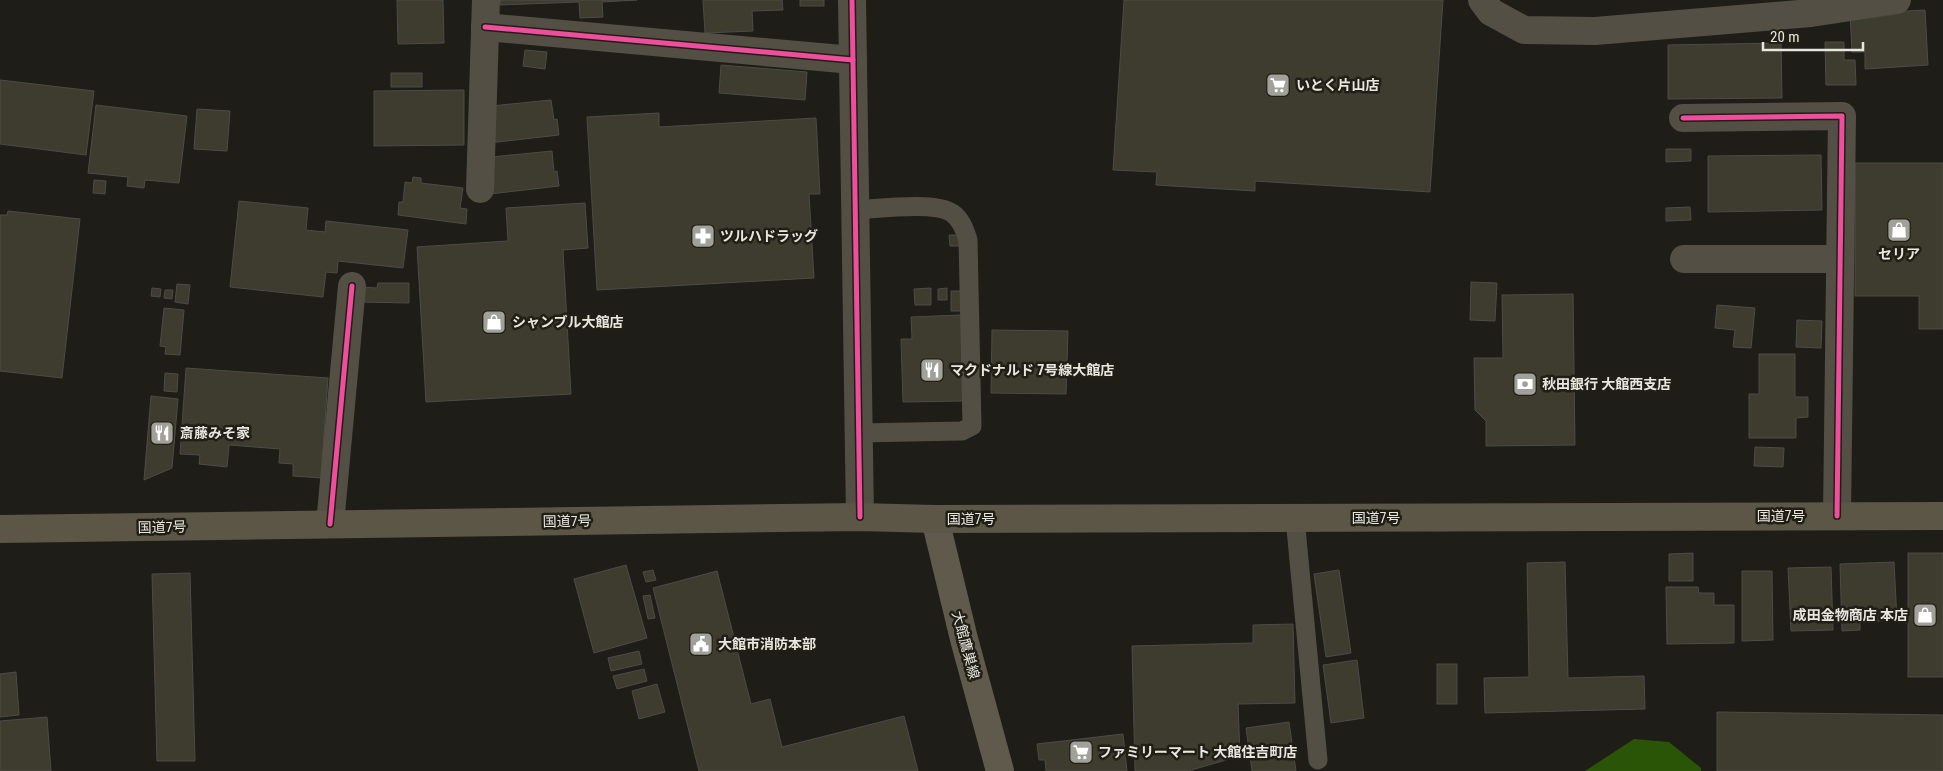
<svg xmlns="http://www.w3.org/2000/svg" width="1943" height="771" font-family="'Roboto Condensed','Noto Sans JP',sans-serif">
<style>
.forest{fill:#2b5506}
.building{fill:#3e3c2f;stroke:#4c4b47}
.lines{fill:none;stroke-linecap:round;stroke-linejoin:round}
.service{stroke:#544f44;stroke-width:19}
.minor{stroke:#544f44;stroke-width:28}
.secondary{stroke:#5f5a4c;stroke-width:28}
.trunk{stroke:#5c5647;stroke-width:28}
.cycleway-casing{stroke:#211f15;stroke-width:8}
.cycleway{stroke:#ef4d9e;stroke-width:5}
.labels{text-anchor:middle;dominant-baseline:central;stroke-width:5;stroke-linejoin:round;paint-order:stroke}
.poi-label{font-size:14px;font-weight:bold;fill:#e7e6df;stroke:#211f15;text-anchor:start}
.street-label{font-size:14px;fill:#e7e6df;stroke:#211f15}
</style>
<rect width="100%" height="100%" fill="#1e1d18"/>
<path class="forest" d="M1634,739L1669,742L1701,768V771H1585Z"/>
<g class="building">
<path d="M397,0H443L444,43L398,44Z"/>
<path d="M500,0H637L602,2L603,17L580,18L579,2L500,5Z"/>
<path d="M703,0H782L783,10L752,11L753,31L705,33Z"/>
<rect x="800" y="0" width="24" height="6"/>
<path d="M1124,0H1443L1430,192L1255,181V191L1156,185L1157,172L1113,170Z"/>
<path d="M1925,10L1928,65L1865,69V52H1852L1850,14Z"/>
<path d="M1825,42H1844V60H1855L1856,85H1826Z"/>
<path d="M1781,43L1782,98L1668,99V45Z"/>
<path d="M525,50L547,52L545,69L523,66Z"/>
<path d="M721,65L807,72L805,100L719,93Z"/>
<rect x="391" y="73" width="31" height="14"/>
<path d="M0,80L94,91L86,155L0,144Z"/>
<path d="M464,90V145L374,146V91Z"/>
<path d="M551,100L554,120L557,119L559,135L489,143L491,106Z"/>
<path d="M96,105L187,116L179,183L145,180L144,188L127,186L128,177L88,173Z"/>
<path d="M197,109L230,111L227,151L194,149Z"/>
<path d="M659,113V127L816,118L820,194H809L814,278L597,290L587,117Z"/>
<path d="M1666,149H1691V161L1666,162Z"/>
<path d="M552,151L554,172L557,171L559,186L490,194L491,157Z"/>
<path d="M1821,155L1822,210L1708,212V156Z"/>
<path d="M1855,163H1943V329H1919V296H1855Z"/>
<path d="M413,177L421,178V183L463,188L460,208L467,209L466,224L398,215L399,202H403L405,182L412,183Z"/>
<path d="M94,180L106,181L105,194L93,193Z"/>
<path d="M239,201L308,208L306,230L325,232L326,221L408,230L403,268L338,261L337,273L326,272L323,297L230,287Z"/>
<path d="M585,203L588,248L563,250L571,394L426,402L417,247L508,241L506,208Z"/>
<path d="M1690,207L1691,220L1666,221V208Z"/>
<path d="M8,211L80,219L62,378L0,371V215H7Z"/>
<path d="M949,235H959V246H950Z"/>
<path d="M1471,282L1497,283L1495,321L1470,320Z"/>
<path d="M378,283H409V303L362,302V287L377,288Z"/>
<path d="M177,284L190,285L188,304L175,302Z"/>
<path d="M152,288L161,289L160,297L151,296Z"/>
<path d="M931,288V305H915L914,289Z"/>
<path d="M947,288V300H938V289Z"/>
<path d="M165,290H173L172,299L164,298Z"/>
<rect x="951" y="291" width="13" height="20"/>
<path d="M1573,294L1575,445L1486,446V421L1475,410L1474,358H1503L1502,295Z"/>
<path d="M1717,305L1755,308L1751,348L1733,347L1735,330L1715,328Z"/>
<path d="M164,308L184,310L180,355L165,354L166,347L160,346Z"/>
<path d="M961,315L963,401L903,402L901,339H912L911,317Z"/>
<path d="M1797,320L1822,321L1821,348L1796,347Z"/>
<path d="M992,330L1068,331L1066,394L991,393Z"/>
<path d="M1759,354H1795V397H1808V417L1796,418V438H1749V394H1759Z"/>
<path d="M186,368L328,378L321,478L293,476V464L279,463L280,449L229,445L227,467L199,464L200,455L180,454Z"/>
<path d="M165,373L178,374L177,392L164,391Z"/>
<path d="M151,396L178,399L172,468L144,480Z"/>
<path d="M1755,447L1784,448L1783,467L1754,466Z"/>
<path d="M1693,553V581H1669V554Z"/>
<rect x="1908" y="553" width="35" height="124"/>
<path d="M1565,562L1568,678L1644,676L1645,709L1485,713L1484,678L1529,677L1527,563Z"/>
<path d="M1894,562L1897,620L1860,622V630L1842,631L1840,564Z"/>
<path d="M626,565L647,638L594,653L574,579Z"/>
<path d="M1831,567L1833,630L1791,631L1788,568Z"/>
<path d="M653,570L656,580L646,582L643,572Z"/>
<path d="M1339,570L1351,653L1326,657L1314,574Z"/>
<path d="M717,571L751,704L770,699L782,747L904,716L918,771H699L653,588Z"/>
<path d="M1742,571H1772L1773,640L1742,641Z"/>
<path d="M190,573L195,761H157L152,574Z"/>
<path d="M1666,587H1698L1699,593H1714V605H1734V643L1667,644Z"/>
<path d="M650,595L655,618L648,619L643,596Z"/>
<path d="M1293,624L1295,703L1238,704L1240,756L1188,771H1135L1132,646L1253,643V625Z"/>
<path d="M639,651L642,664L611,671L608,658Z"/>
<path d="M1357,660L1364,718L1331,723L1323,665Z"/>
<rect x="1437" y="664" width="20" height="40"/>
<path d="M644,669L647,681L617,689L613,676Z"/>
<path d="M16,672L19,715L0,717V674Z"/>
<path d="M657,684L665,712L639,719L632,691Z"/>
<path d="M1717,712L1943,715V771H1717Z"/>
<path d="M47,717L51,771H0V721Z"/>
<path d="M1289,722L1296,771H1252L1246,728Z"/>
<path d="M1123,734L1127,771H1046L1045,760H1039L1037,744Z"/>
</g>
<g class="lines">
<g class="service">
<path d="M855,210C877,209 935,201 952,213C961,219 965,230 968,240L972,426L962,431L859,433"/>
<path d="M1295,518L1318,760"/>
</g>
<g class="minor">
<path d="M852,0L860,517"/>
<path d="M1482,0L1491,12L1524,30L1595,31L1811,13L1897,0"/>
<path d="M485,27L853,60"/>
<path d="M1683,118L1842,116L1837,516"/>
<path d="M480,189L486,0"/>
<path d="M1684,259H1840"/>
<path d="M330,524L352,286"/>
</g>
<path class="secondary" d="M935,519L964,639L1000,771"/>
<path class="trunk" d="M0,529L860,517L935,519L1943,516"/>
<g class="cycleway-casing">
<g id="cycleway">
<path d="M852,0L860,517"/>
<path d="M485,27L853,60"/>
<path d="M1683,118L1842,116L1837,516"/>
<path d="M330,524L352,286"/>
</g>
</g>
<use href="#cycleway" class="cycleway"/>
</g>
<defs>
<g id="supermarket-square" transform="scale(1.25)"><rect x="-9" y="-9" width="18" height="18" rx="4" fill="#a1a099" stroke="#211f15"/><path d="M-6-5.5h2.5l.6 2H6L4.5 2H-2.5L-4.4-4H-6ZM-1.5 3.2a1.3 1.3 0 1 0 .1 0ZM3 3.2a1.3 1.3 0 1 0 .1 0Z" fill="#fff"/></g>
<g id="shop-square" transform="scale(1.25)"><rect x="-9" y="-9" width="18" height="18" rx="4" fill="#a1a099" stroke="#211f15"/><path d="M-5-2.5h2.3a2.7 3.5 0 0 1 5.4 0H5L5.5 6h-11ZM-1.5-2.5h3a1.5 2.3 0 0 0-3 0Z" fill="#fff"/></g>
<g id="pharmacy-square" transform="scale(1.25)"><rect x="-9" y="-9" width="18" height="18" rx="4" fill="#a1a099" stroke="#211f15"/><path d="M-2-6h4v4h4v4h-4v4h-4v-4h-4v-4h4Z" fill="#fff"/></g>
<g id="restaurant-square" transform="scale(1.25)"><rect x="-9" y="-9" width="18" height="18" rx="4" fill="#a1a099" stroke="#211f15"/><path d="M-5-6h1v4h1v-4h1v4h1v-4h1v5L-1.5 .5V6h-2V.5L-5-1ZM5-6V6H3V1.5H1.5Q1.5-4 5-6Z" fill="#fff"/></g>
<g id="bank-square" transform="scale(1.25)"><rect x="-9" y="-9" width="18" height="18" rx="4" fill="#a1a099" stroke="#211f15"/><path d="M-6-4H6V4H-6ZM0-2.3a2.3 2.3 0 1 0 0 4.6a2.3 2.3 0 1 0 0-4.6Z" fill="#fff"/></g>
<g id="civic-square" transform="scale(1.25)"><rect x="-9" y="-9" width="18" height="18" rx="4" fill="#a1a099" stroke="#211f15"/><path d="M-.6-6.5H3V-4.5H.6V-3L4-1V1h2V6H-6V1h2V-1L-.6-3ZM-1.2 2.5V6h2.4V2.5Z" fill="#fff"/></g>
</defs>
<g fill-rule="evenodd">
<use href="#supermarket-square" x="1278" y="85"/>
<use href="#shop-square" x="1899" y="230"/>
<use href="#pharmacy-square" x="703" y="236"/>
<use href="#shop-square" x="494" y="322"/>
<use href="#restaurant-square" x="932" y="370"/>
<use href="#bank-square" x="1525" y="384"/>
<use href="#restaurant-square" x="162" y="433"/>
<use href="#shop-square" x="1925" y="615"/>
<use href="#civic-square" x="701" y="644"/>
<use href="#supermarket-square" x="1081" y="752"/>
</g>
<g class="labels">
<g class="poi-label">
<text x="1296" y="85">いとく片山店</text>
<text x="720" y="236">ツルハドラッグ</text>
<text x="1899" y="254" text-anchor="middle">セリア</text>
<text x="512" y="322">シャンブル大館店</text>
<text x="950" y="370">マクドナルド 7号線大館店</text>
<text x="1542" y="384">秋田銀行 大館西支店</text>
<text x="180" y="433">斎藤みそ家</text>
<text x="1908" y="615" text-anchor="end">成田金物商店 本店</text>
<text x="718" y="644">大館市消防本部</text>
<text x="1098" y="752">ファミリーマート 大館住吉町店</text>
</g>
<g class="street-label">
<text x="1781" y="516">国道7号</text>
<text x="1376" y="518">国道7号</text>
<text x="971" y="519">国道7号</text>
<text transform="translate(567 521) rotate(-1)">国道7号</text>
<text transform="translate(162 527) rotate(-1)">国道7号</text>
<text transform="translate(966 645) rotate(75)">大館鷹巣線</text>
</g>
</g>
<path d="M1763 42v8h100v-8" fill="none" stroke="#e7e6df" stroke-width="2.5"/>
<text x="1770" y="42" font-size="15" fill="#e7e6df" stroke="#211f15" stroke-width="4" paint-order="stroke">20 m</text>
</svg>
